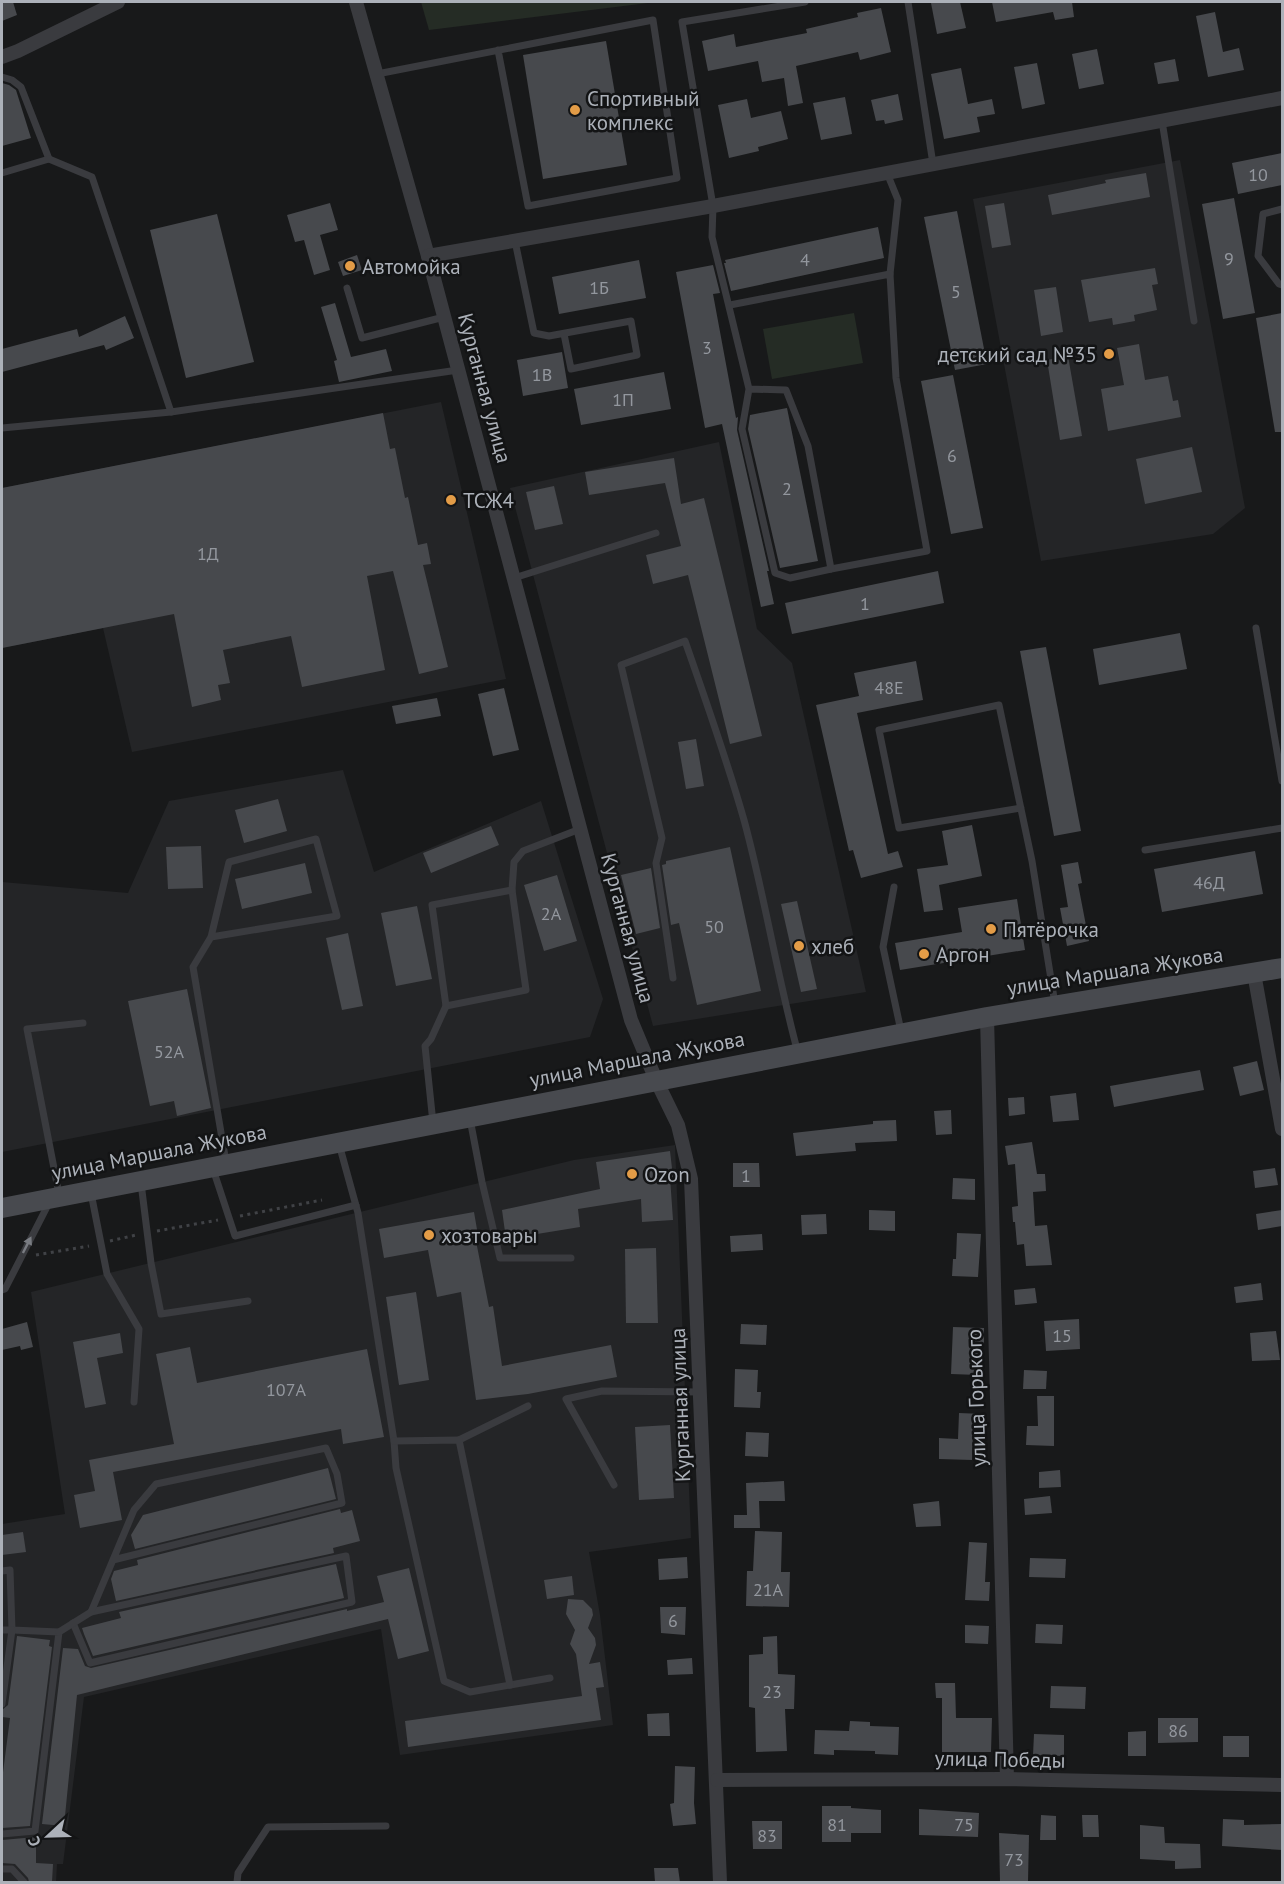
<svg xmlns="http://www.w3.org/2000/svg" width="1284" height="1884" font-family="'PT Sans',sans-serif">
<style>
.built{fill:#242527}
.green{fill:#252c25}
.building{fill:#47494d}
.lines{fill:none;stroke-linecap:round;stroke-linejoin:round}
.path{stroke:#404246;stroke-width:3;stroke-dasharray:3 4.5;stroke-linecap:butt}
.lane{stroke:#3a3b3f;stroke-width:7}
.street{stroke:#3a3b3f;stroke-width:14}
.secondary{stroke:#484a4f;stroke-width:20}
.oneway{fill:#797c82}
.poi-dot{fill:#e39c47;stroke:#131415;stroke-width:2}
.labels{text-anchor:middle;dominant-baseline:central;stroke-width:5;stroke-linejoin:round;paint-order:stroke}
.number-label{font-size:18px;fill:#93979e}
.poi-label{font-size:21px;fill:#acb1b9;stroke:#131415;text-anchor:start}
.street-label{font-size:21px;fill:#acb1b9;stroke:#131415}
</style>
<rect width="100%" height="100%" fill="#18191a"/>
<g class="built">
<path d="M1180,160L1245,508L1213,534L1041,561L973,199Z"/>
<path d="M441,402L506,679L132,752L103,628L2,648V488Z"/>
<path d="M719,442L757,629L792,663L866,992L653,1026L510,488Z"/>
<path d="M343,770L374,872L541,801L603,999L590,1037L2,1152V882L128,893L169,801Z"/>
<path d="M675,1145L691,1538L589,1552L600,1615L613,1725L400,1755L381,1629L84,1697L63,1864H57L56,1882H2V1524L65,1514L31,1292L574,1160Z"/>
</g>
<g class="green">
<path d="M421,2H656L429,30Z"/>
<path d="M854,313L863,363L772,379L763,329Z"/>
</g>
<g class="building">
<path d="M2,2H13L17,15L2,21Z"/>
<path d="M938,2H960L966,28L937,34L931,3Z"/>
<path d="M992,2H1072L1074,17L1055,20L1053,12L996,22Z"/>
<path d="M881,8L891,52L860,60L858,52L796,66L803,103L788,106L784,78L762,82L758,61L708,71L702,41L734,34L736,47L807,33L806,29L858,17L857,13Z"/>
<path d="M1215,12L1223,52L1239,48L1244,70L1208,77L1196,16Z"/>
<path d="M606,41L627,165L543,179L523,55Z"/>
<path d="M1097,49L1104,84L1079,89L1072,54Z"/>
<path d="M1175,59L1179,81L1158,84L1154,63Z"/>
<path d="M1037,63L1045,104L1022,109L1014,67Z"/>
<path d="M961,68L968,104L992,99L995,114L977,117L980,132L944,139L931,74Z"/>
<path d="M2,83L9,85L16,90L31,138L2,146Z"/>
<path d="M898,94L903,120L885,124L884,120L876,121L871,100Z"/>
<path d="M845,97L852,134L821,140L813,103Z"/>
<path d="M747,99L751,118L781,111L788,139L758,147L759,151L729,158L718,105Z"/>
<path d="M1282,153V185L1238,194L1232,163Z"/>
<path d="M1146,173L1150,197L1052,215L1048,195L1106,183L1105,180Z"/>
<path d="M1234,198L1255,313L1223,319L1202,204Z"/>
<path d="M330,203L338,230L320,235L330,270L314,275L304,240L295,242L287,215Z"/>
<path d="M1004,203L1011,245L992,248L985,206Z"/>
<path d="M957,211L987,364L955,370L924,217Z"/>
<path d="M217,214L254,362L186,378L150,230Z"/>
<path d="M878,227L884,258L731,291L724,263H726L725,260Z"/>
<path d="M357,255L362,270L343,276L338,262Z"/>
<path d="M639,260L646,298L559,314L552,277Z"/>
<path d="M713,265L720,293L713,294L736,418L738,417L737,430L769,571H767L774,604L761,607L722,424L705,428L676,272Z"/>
<path d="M1155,268L1158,284L1152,285L1157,310L1134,315L1135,321L1113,325L1112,318L1089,322L1081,280Z"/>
<path d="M1056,287L1063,332L1041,336L1034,290Z"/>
<path d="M335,303L351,357L386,349L392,371L339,382L334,361L337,360L321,307Z"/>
<path d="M1282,313V432H1275L1256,318Z"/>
<path d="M125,316L134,338L106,350L104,345L2,372V349L77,329L79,337Z"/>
<path d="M1139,344L1145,380L1168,376L1173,401L1178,400L1181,417L1108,431L1101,389L1124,385L1117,348Z"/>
<path d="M562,352L568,388L523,396L517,360Z"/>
<path d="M1068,356L1082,436L1060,440L1047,360Z"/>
<path d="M664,372L671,409L581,425L574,389Z"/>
<path d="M953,375L983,528L951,534L921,381Z"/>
<path d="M787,408L818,561L780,568L748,429L750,415Z"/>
<path d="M383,413L390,449L395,448L405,498L408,497L418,545L427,543L431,564L423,565L448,667L419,674L393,571L367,576L385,670L302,687L291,636L223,650L230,683L218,685L221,700L192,707L174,614L2,648V488Z"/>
<path d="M1192,447L1202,492L1145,504L1136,459Z"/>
<path d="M674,458L681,504L704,498L762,736L730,744L688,575L653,584L646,555L681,546L665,483L589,495L585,472Z"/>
<path d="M554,486L563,524L535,530L526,492Z"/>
<path d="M938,571L944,603L792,634L785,603Z"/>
<path d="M1180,633L1187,669L1099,685L1093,649Z"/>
<path d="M1046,647L1081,831L1054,836L1020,651Z"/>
<path d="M916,661L923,700L857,713L888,854L898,851L903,867L861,878L853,850L849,851L816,705L859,696L854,673Z"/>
<path d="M504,688L519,750L493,756L478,694Z"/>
<path d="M437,698L441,716L396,724L392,706Z"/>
<path d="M696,739L704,786L686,789L678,742Z"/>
<path d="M278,799L287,831L244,843L235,810Z"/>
<path d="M972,825L982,876L939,885L943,910L924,912L917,869L948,865L942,831Z"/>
<path d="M491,826L499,845L431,873L423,853Z"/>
<path d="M201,846L203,888L168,889L166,847Z"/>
<path d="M730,847L761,991L697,1005L679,923L671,925L662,865L666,864V861Z"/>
<path d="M1255,851L1263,894L1162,912L1154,869Z"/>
<path d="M1078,862L1082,883L1078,884L1089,941L1067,946L1060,908L1068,907L1061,865Z"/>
<path d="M305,863L312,893L242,909L235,879Z"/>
<path d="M651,868L660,928L636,934L621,875Z"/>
<path d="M557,875L577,941L544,951L524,885Z"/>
<path d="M1017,899L1025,950L900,970L895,943L962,932L958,908Z"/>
<path d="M797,901L817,989L801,992L781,904Z"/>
<path d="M417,906L432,979L396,986L381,913Z"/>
<path d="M348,933L363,1006L342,1010L326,938Z"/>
<path d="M187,989L211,1108L177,1116L174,1101L150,1106L128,1001Z"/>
<path d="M1257,1061L1264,1090L1240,1096L1233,1067Z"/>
<path d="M1200,1070L1204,1090L1114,1107L1110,1086Z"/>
<path d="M1076,1093L1079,1120L1053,1122L1050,1096Z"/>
<path d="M1024,1097L1025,1114L1009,1116L1008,1098Z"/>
<path d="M951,1110L952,1134L936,1135L934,1111Z"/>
<path d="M896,1120L897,1141L855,1143L856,1151L796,1156L793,1133L873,1124V1121Z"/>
<path d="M1032,1142L1037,1174H1045L1046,1191L1033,1192L1035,1226L1047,1225L1052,1265L1026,1266L1024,1244L1017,1245L1015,1222H1013L1012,1207L1018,1206L1015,1164L1008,1165L1005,1146Z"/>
<path d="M670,1151L673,1177H670L673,1220L642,1222L641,1199L578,1209L580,1227L506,1239L502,1210L600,1189L596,1162Z"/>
<path d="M733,1163H759L760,1187H733Z"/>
<path d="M1275,1168L1278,1185L1255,1188L1253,1171Z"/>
<path d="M953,1178L975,1179V1200L952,1199Z"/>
<path d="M869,1210L895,1211V1231L869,1230Z"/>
<path d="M1282,1210V1226L1258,1230L1256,1214Z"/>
<path d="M474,1212L479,1241H476L489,1307L493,1306L502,1366L611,1345L617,1377L528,1394L476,1400L461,1292L437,1297L428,1250L384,1258L379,1229Z"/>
<path d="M826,1214L827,1234L802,1235L801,1215Z"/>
<path d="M957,1233L981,1234L978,1277L952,1276L953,1259H956Z"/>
<path d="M762,1234L763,1250L731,1252L730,1236Z"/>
<path d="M656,1248L658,1323H626L625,1249Z"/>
<path d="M1261,1283L1263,1300L1236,1303L1234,1287Z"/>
<path d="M1035,1288L1037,1303L1015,1305L1014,1290Z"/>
<path d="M416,1292L429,1380L399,1385L386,1297Z"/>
<path d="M1079,1319L1080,1349L1046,1351L1044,1321Z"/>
<path d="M27,1322L33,1347L21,1350L20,1346L2,1350V1329Z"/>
<path d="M741,1324L767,1325L766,1345L740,1344Z"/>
<path d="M953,1327L984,1328V1346H979L978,1375L951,1374Z"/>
<path d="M1276,1331L1280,1360L1252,1361L1250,1333Z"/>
<path d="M120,1333L123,1353L97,1358L106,1404L85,1408L73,1342Z"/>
<path d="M190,1347L197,1383L367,1349L384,1437L343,1444L341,1429L113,1472L122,1520L80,1528L74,1495L95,1491L89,1460L174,1444L156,1354Z"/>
<path d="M735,1369L758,1370L757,1392H761L760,1408L734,1407Z"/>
<path d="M1024,1370L1047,1371L1046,1389H1023Z"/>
<path d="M1037,1396H1054V1446L1026,1445L1027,1426H1038Z"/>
<path d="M959,1413L983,1414V1430H973L972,1460L939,1459V1438L958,1439Z"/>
<path d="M670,1425L674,1498L639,1500L635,1427Z"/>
<path d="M746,1432L769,1433L768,1457L745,1456Z"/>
<path d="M328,1468L336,1499L135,1549L131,1535L143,1515Z"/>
<path d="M1060,1470L1061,1487L1039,1488V1472Z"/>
<path d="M784,1481L785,1501H759L760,1528H734V1515H747L746,1483Z"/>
<path d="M1050,1496L1052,1513L1025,1515L1024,1499Z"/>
<path d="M939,1501L941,1526L916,1527L913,1504Z"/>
<path d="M340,1509L341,1513L352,1510L360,1541L333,1548L334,1553L116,1601L111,1579L114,1571L138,1565L137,1560Z"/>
<path d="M755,1531L782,1532L781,1572H790L789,1607L746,1606L747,1571H753Z"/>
<path d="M23,1532L26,1552L2,1555V1535Z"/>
<path d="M969,1542L987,1543L985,1582H990L989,1601L965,1600Z"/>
<path d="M687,1557L688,1578L659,1580L658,1559Z"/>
<path d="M1030,1558L1066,1559L1065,1578L1029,1577Z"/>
<path d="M336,1564L344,1598L93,1656L84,1634L82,1628L121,1618L119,1612Z"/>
<path d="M409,1568L429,1651L398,1659L388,1619L77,1695L64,1826L42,1824L63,1648L78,1649L85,1666L91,1668L347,1609V1611L384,1602L377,1576Z"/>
<path d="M572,1576L574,1595L547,1599L544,1580Z"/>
<path d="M568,1599L583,1600L592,1609L593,1615L588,1628L595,1638L596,1645L589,1664L600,1662L604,1687L596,1688L601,1720L408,1747L405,1721L582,1696L576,1654L570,1644L575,1630L566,1614Z"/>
<path d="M660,1607H686L685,1635L661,1633Z"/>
<path d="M1036,1624L1063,1625L1062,1644L1035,1643Z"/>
<path d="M965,1625L989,1626L988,1644L965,1643Z"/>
<path d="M17,1636L50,1640L49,1646L52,1647L30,1826L2,1828V1780L10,1718L2,1717V1710L8,1705Z"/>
<path d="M777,1636L778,1674L795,1675L794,1709H785L787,1751L756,1752L755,1708L749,1707V1655L763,1654V1637Z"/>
<path d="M692,1658L693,1674L668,1675L667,1660Z"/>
<path d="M935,1683H955L956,1718H992L991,1752H942V1698H936Z"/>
<path d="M1051,1686L1086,1687L1085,1709L1050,1708Z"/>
<path d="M669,1713L670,1736H648L647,1714Z"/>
<path d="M1158,1718H1198V1742L1158,1743Z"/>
<path d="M850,1721L870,1722V1726L899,1727L898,1755L875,1754V1751L834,1750V1755L814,1754L815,1730L849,1731Z"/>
<path d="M1146,1731V1756H1128V1732Z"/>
<path d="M1034,1734L1064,1735V1756L1033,1755Z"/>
<rect x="1223" y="1736" width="26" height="21"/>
<path d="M675,1766L695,1767L694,1803L696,1824L673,1826L670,1804L674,1803Z"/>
<path d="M822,1806H851V1808L881,1810V1833H851V1842H822Z"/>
<path d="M919,1809L979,1813L978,1837L919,1835Z"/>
<path d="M1041,1815L1056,1816V1840H1040Z"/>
<path d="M1082,1815H1098L1099,1837H1083Z"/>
<path d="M1223,1819L1244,1820V1825L1282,1824V1850L1222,1846Z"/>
<path d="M752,1821H782V1849H753Z"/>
<path d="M1140,1825L1164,1827L1165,1843L1200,1844L1201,1868L1175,1869V1861L1140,1859Z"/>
<path d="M999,1833L1029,1835L1028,1882H1000Z"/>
<path d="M36,1837V1863L53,1864L52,1882H29L28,1878L15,1864L2,1863V1840Z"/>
<path d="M654,1868H678L680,1882H655Z"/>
</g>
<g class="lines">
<g class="path">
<path d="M240,1216L322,1200"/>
<path d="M157,1231L218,1220"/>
<path d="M110,1241L136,1235"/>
<path d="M36,1255L89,1246"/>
</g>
<g class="lane">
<path d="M908,2L933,164"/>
<path d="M377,74L653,20L677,178L528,206L498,50"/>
<path d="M2,77L12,80L21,87L49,159"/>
<path d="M1162,121L1194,321"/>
<path d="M2,173L49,159L92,177L171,412L458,370"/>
<path d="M887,173L898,200L890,274"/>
<path d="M1282,209L1263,214L1258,256L1279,284L1282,285"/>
<path d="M515,241L534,333L549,336L631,321L637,355L571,369L564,334"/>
<path d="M347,288L362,338L444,317"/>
<path d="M730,305L890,274L896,378L927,551L831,569"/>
<path d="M749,389L742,429L775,573L790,578L831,569L808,446L786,390L749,389L712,237L713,206L682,22L805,2"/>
<path d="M2,428L171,412"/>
<path d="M514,578L656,533"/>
<path d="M1256,628L1282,781"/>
<path d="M1021,808L899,828L879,730L999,705L1032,861L1055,1004"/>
<path d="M1145,850L1282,828"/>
<path d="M894,887L883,947L901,1031"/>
<path d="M211,937L337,916L316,839L229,862L211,937L193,967L226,1162"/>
<path d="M673,978L656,863L662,838L621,665L685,641C706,701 727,760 744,820C765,897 777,976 798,1053"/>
<path d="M446,1006L526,990L512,890L514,862L523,851L580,829"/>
<path d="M470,1119L482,1182L500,1258H571"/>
<path d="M433,1123L425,1046L431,1039L446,1006L432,905L512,890"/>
<path d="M339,1144L358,1213L394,1441L396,1468L444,1681L470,1692L550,1678"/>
<path d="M213,1169L235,1236L356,1205"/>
<path d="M141,1183L151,1263L161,1314L248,1301"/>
<path d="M91,1193L107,1274L139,1329L134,1402"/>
<path d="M59,1194L27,1029L83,1023"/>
<path d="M2,1290L5,1289L50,1201"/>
<path d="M459,1440L528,1406"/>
<path d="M394,1441L459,1440L510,1685"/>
<path d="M614,1485L566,1399L602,1391L700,1392"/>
<path d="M2,1571L10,1570L12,1630L59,1632L35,1831L2,1834"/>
<path d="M73,1623L90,1663L352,1602L346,1556L91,1612"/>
<path d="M2,1630H12L2,1704"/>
<path d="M59,1632L91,1612L134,1510L156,1484L326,1448L337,1474L342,1503L113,1560"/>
<path d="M2,1869H12L24,1882"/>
<path d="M237,1882L238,1873L268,1827L386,1826"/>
</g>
<g class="street">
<path d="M356,2L428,256L631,1020L656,1080L678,1125L691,1179L720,1882"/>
<path d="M2,57L18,51L118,2"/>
<path d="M428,256L713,206L1282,98"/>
<path d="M1254,973L1282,1129"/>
<path d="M987,1017L1007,1779"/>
<path d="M717,1780L1007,1779L1282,1785"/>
</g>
<path class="secondary" d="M2,1208L987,1017L1282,968"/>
</g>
<defs><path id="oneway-solid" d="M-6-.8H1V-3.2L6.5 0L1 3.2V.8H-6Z" transform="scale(1.5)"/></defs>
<use class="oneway" href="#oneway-solid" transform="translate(27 1245) rotate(-63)"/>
<g class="poi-dot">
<circle cx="575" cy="110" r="6"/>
<circle cx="350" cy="266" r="6"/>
<circle cx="1109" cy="354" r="6"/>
<circle cx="451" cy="500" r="6"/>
<circle cx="991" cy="929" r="6"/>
<circle cx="799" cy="946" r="6"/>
<circle cx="924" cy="954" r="6"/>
<circle cx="632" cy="1174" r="6"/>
<circle cx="429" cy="1235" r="6"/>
</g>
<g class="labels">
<g class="number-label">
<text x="1258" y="174">10</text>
<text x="1229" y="258">9</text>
<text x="805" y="259">4</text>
<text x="599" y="287">1Б</text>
<text x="956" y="291">5</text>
<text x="707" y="347">3</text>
<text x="542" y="374">1В</text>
<text x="623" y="399">1П</text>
<text x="952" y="455">6</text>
<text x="787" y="488">2</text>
<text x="208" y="553">1Д</text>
<text x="865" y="603">1</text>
<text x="889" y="687">48Е</text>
<text x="1209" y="882">46Д</text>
<text x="551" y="913">2А</text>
<text x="714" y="926">50</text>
<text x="169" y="1051">52А</text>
<text x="746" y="1175">1</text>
<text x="1062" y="1335">15</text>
<text x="286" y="1389">107А</text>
<text x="768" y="1589">21А</text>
<text x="673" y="1620">6</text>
<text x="772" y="1691">23</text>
<text x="1178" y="1730">86</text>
<text x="837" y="1824">81</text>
<text x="964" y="1824">75</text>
<text x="767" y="1835">83</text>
<text x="1014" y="1859">73</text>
</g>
<g class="poi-label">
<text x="587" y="98">Спортивный<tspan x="587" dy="24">комплекс</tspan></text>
<text x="362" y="266">Автомойка</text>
<text x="1097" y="354" text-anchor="end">детский сад №35</text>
<text x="463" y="500">ТСЖ4</text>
<text x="1003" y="929">Пятёрочка</text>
<text x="811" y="946">хлеб</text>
<text x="936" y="954">Аргон</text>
<text x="644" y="1174">Ozon</text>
<text x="441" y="1235">хозтовары</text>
</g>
<g class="street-label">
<text transform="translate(485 388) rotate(75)">Курганная улица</text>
<text transform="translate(628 928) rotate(75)">Курганная улица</text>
<text transform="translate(1115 971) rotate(-9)">улица Маршала Жукова</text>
<text transform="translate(637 1059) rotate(-11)">улица Маршала Жукова</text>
<text transform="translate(159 1152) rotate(-11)">улица Маршала Жукова</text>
<text transform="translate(976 1398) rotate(-92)">улица Горького</text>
<text transform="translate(680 1405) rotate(-92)">Курганная улица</text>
<text transform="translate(1000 1759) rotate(1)">улица Победы</text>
</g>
</g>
<rect width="1284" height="1884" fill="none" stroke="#acb1b9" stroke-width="6"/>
<g transform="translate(48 1836) rotate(248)" stroke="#131415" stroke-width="4.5" paint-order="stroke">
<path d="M0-4.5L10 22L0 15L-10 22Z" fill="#acb1b9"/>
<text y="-9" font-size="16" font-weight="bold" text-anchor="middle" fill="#acb1b9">С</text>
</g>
</svg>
